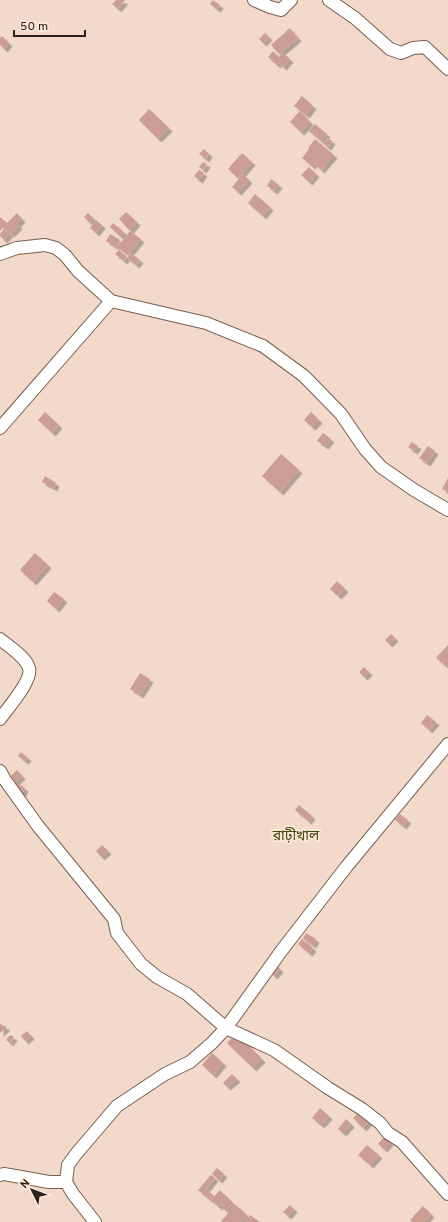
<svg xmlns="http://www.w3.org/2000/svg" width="448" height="1222" font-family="Overpass,'Noto Sans Bengali',sans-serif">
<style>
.building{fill:#cc9d93;filter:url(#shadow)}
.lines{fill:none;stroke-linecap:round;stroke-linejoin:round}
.minor-casing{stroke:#755f52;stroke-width:14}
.minor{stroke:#fff;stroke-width:12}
.labels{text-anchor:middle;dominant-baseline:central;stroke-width:4;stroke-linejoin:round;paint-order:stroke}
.quarter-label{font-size:14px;fill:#404609;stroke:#fce7da}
</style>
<defs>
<filter id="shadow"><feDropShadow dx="3.5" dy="3.5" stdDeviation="0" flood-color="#0004"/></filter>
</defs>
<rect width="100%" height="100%" fill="#f3d9c9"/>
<g class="building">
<path d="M116,0H125L118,9L112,4Z"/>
<path d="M213,0L220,5L217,9L210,4Z"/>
<path d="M290,28L298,38L279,54L271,45Z"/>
<path d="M265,33L269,37L263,43L259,39Z"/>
<path d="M2,36L9,43L4,49L0,45V38Z"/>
<path d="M273,51L279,57L283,53L290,59L283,67L279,63L277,65L268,57Z"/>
<path d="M302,96L313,106L306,115L294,106Z"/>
<path d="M149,109L169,128L158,139L139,120Z"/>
<path d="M300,111L310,122L301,132L290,122Z"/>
<path d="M315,124L327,134L321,141L309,131Z"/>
<path d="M328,138L332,141L328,147L323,144Z"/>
<path d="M315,139L334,155L321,170L315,164L319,158L312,166L302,158L309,149L308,148Z"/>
<path d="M204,149L209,154L206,159L199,154Z"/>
<path d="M242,153L252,162L238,178L228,169Z"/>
<path d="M203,162L207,164L203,170L199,167Z"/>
<path d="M309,167L316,174L309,182L301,175Z"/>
<path d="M199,170L204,173L199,180L194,176Z"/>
<path d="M243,174L249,180L238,192L232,187Z"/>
<path d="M271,179L279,185L274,191L267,186Z"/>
<path d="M255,194L270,207L263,216L248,203Z"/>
<path d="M126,212L137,222L130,231L141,239L128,255L117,247L130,231L119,219Z"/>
<path d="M17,213L22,219L17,224L19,226L11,234L4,227L0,231V217L7,223Z"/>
<path d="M88,213L94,219L90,223L84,217Z"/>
<path d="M96,220L102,225L96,233L90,228Z"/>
<path d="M113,223L124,232L120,236L110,227Z"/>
<path d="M4,229L10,233L4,240L0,236V234Z"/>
<path d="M110,234L120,240L116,247L106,241Z"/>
<path d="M119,250L127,257L124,261L115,254Z"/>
<path d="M131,253L140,260L136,265L127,258Z"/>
<path d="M45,412L59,425L52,433L38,420Z"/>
<path d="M311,412L319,420L312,427L304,420Z"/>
<path d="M323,433L331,439L325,446L317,441Z"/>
<path d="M412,442L418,446L414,451L408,447Z"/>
<path d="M428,446L435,451L427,463L419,458Z"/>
<path d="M281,454L299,470L280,492L262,476Z"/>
<path d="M45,476L56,483L54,488L42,482Z"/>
<path d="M448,478V492L442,489Z"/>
<path d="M35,553L48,565L33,582L20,570Z"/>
<path d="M337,581L345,589L338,596L330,589Z"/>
<path d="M54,592L64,599L56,609L47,601Z"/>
<path d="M391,634L395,638L389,644L385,640Z"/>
<path d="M448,645V668L436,658Z"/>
<path d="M364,667L369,672L364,677L359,672Z"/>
<path d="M140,673L150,679L140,695L130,689Z"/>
<path d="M427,715L436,722L429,730L421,723Z"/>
<path d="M21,752L28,758L25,761L18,756Z"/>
<path d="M17,770L22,776L13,784L8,778Z"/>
<path d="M19,784L25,788L22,794L15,788Z"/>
<path d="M299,805L312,816L308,821L295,810Z"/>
<path d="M400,814L408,820L403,826L395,820Z"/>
<path d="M102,845L108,851L101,857L96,851Z"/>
<path d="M306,933L316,939L313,945L303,939Z"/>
<path d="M302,939L313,948L309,953L298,944Z"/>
<path d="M275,964L280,969L274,976L269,971Z"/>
<path d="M0,1024L7,1027L0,1033Z"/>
<path d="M27,1031L31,1036L25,1041L21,1036Z"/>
<path d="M236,1033L262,1059L253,1068L227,1043Z"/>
<path d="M10,1035L14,1037L10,1043L6,1040Z"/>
<path d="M212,1053L223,1063L213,1075L202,1065Z"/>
<path d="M232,1074L237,1079L227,1087L223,1083Z"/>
<path d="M320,1108L329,1116L321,1125L312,1118Z"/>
<path d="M360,1111L371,1120L363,1128L353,1118Z"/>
<path d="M346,1119L351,1124L343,1133L338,1129Z"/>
<path d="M384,1137L390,1142L384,1149L378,1144Z"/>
<path d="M367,1145L379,1155L370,1165L358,1155Z"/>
<path d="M217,1168L224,1174L219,1180L212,1174Z"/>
<path d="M211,1175L215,1178L206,1189L214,1196L210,1200L198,1190Z"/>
<path d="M220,1190L233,1203L226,1211L221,1206L224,1202L219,1207L211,1200Z"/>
<path d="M236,1205L247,1215L241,1222H223L221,1221Z"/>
<path d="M290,1205L294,1209L288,1216L283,1212Z"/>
<path d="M423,1206L431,1214L424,1222H412L410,1220Z"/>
<path d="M250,1215L260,1222H245Z"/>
</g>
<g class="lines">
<g class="minor-casing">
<g id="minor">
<path d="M254,0L270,7L281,10L291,0"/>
<path d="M329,0L355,18L390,49L401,53L413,48L425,47L448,69"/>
<path d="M0,254L17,248L45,245L56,248L65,255L78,271L111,301L206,323L263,346L304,376L341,414L365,449L381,467L414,490L448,510"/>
<path d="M0,428L111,301"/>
<path d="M0,639C9,647 25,656 29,668C33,680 7,709 0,719"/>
<path d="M0,771L5,780L38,826L114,919L117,933L141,964L157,977L187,994L226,1028L274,1050L328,1088L362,1109L380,1123L388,1133L402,1142L448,1194"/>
<path d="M0,1175L4,1174L49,1182H66"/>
<path d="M95,1222L73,1194L66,1182L68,1165L76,1154L117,1106L165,1074L190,1062L212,1043L226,1028L282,950L347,866L448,744"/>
</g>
</g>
<use href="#minor" class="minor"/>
</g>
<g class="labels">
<g class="quarter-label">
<text x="296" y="836">রাঢ়ীখাল</text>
</g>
</g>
<g transform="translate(32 1190) rotate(312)" stroke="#fce7da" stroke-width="3" paint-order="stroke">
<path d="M0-3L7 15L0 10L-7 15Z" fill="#2b221c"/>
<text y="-6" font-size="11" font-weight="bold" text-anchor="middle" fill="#2b221c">N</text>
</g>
<path d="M14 30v6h71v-6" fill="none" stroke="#2b221c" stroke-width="2"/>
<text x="20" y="30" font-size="12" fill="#2b221c" stroke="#fce7da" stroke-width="3" paint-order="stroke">50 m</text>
</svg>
